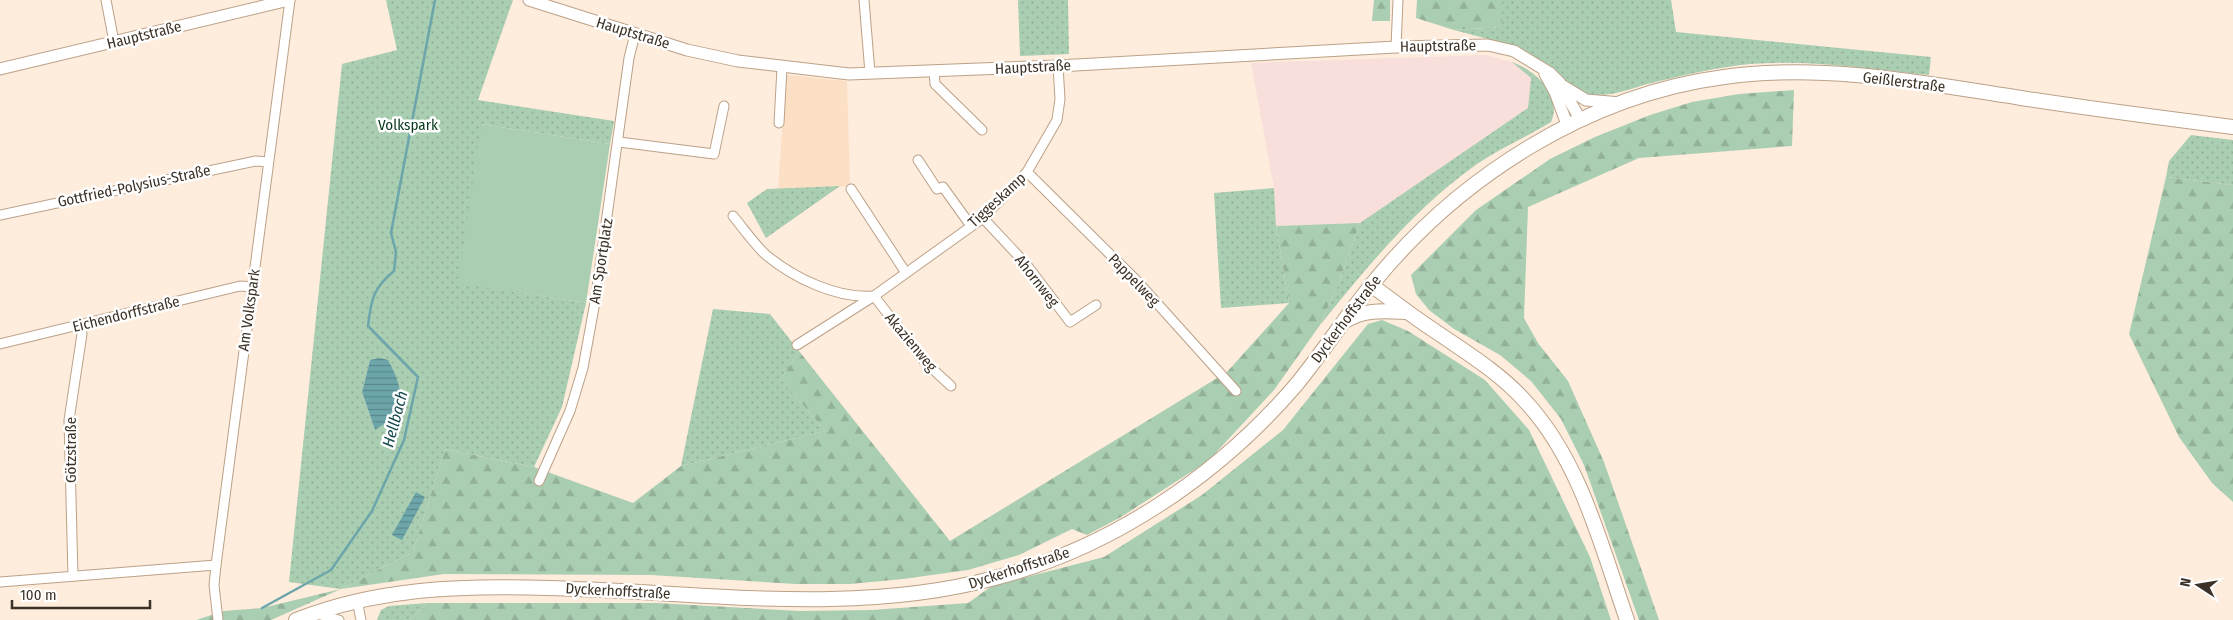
<svg xmlns="http://www.w3.org/2000/svg" width="2233" height="620" font-family="'Fira Sans Condensed',sans-serif">
<style>
.commercial{fill:#f9dfdb}
.built{fill:#fce0c6}
.grass{fill:url(#grass-dots);fill-rule:evenodd}
.forest{fill:url(#forest-firs)}
.garden{fill:#a9ceb1}
.water{fill:url(#water-rules)}
.lines{fill:none;stroke-linecap:round;stroke-linejoin:round}
.stream{stroke:#6ca6ab;stroke-width:2.5}
.minor-casing{stroke:#bca187;stroke-width:11}
.tertiary-casing{stroke:#bca187;stroke-width:13}
.primary-casing{stroke:#bca187;stroke-width:16}
.minor{stroke:#fff;stroke-width:9}
.tertiary{stroke:#fff;stroke-width:11}
.primary{stroke:#fff;stroke-width:14}
.labels{text-anchor:middle;dominant-baseline:central;stroke-width:5;stroke-linejoin:round;paint-order:stroke}
.street-label{font-size:15px;fill:#3c3126;stroke:#fff}
.park-label{font-size:15px;fill:#07371a;stroke:#fff}
.water-label{font-size:16px;font-style:italic;fill:#14494e;stroke:#fff}
</style>
<defs>
<pattern id="grass-dots" width="8" height="8" patternUnits="userSpaceOnUse" patternTransform="scale(1.25)"><rect width="8" height="8" fill="#a9ceb1"/><path d="M2 2h.1M6 6h.1" fill="none" stroke="#92b198" stroke-width="1.8" stroke-linecap="round"/></pattern>
<pattern id="forest-firs" width="22" height="20" patternUnits="userSpaceOnUse" patternTransform="scale(1.25)"><rect width="22" height="20" fill="#a9ceb1"/><path d="M5 1l3.5 6h-7zM16 11l3.5 6h-7z" fill="#92b198"/></pattern>
<pattern id="water-rules" width="6" height="5" patternUnits="userSpaceOnUse" patternTransform="scale(1.25)"><rect width="6" height="5" fill="#6ca6ab"/><path d="M0 2.5h6" fill="none" stroke="#5a888b"/></pattern>
</defs>
<rect width="100%" height="100%" fill="#feecdc"/>
<path class="commercial" d="M1486,55L1512,62L1531,78L1528,108L1360,223L1276,226L1274,188L1251,63Z"/>
<path class="built" d="M786,75L847,81L850,186L778,189Z"/>
<g class="grass">
<path d="M386,0H513L478,100L614,121L610,144L481,124L480,286L586,303L562,407L534,467L445,449L413,552L341,589L289,582L342,64L397,50ZM370,360L375,430L362,392Z"/>
<path d="M1018,0H1068L1069,54L1020,56Z"/>
<path d="M1502,0H1671L1676,32L1931,57L1929,75C1870,69 1809,59 1750,64C1720,67 1689,74 1660,81C1630,87 1610,101 1578,92L1514,46L1454,30L1502,27Z"/>
<path d="M1512,62C1535,70 1563,96 1551,122C1527,137 1500,148 1477,164C1415,208 1368,266 1320,325L1339,282L1360,223L1528,108L1531,78Z"/>
<path d="M2191,135L2233,140V185L2166,177L2169,161Z"/>
<path d="M840,186L766,238L747,203L767,189Z"/>
<path d="M1274,188L1276,226L1289,303L1221,308L1214,193Z"/>
<path d="M713,309L770,314L799,351L781,379L825,431L681,466Z"/>
<path d="M427,603L410,620H377L381,610L389,606Z"/>
</g>
<g class="forest">
<path d="M1374,0H1390V21H1372Z"/>
<path d="M1417,0H1502V27L1454,30L1416,18Z"/>
<path d="M1794,90L1792,146L1639,158L1528,207L1524,318L1538,343L1568,381L1604,462L1659,620H1639L1584,465L1561,419L1531,381L1500,355L1454,329L1429,310L1416,294L1411,275L1476,210L1550,159L1595,137L1650,115L1692,102L1739,94Z"/>
<path d="M2166,177L2233,185V502L2212,483L2179,437L2129,334Z"/>
<path d="M1360,223L1339,282L1320,325L1274,390L1208,461L1121,517L1087,535L1072,529L1019,555L968,570L903,579L850,584H796L651,575L444,574L341,589L271,620H196L224,611L262,608L341,589L413,552L445,449L534,467L633,503L681,466L825,431L781,379L799,351L950,541L1227,372L1289,303L1276,226Z"/>
<path d="M1382,320L1408,331L1485,380L1529,430L1590,557L1611,620H410L427,603H656L800,611L872,610L968,603L992,586L1104,557L1202,495L1283,430L1368,324Z"/>
</g>
<path class="garden" d="M481,124L610,144L586,303L458,283Z"/>
<g class="water">
<path d="M380,358L388,360C398,378 408,402 392,419C387,423 380,426 375,430L362,392L370,360Z"/>
<path d="M416,492L425,497L402,540L392,535Z"/>
</g>
<g class="lines">
<path class="stream" d="M262,608L331,570L372,511L404,440L418,377L368,326C371,300 373,288 394,271L396,252L391,233L435,0"/>
<g class="minor-casing">
<g id="minor">
<path d="M106,0L114,42"/>
<path d="M864,0L870,73"/>
<path d="M1396,47L1398,0"/>
<path d="M934,71L935,84L982,130"/>
<path d="M779,123L782,68"/>
<path d="M619,142L714,154L724,106"/>
<path d="M918,160L937,189L943,187L971,226"/>
<path d="M1027,172L1137,281L1236,391"/>
<path d="M851,189L906,273"/>
<path d="M0,215L256,161L268,162"/>
<path d="M733,216C744,229 754,244 766,255C794,278 837,299 874,296L925,362L951,386"/>
<path d="M983,218L1026,264L1070,322L1096,305"/>
<path d="M0,344L240,286L252,287"/>
<path d="M797,345L874,296L983,218L1027,172L1057,120L1060,99L1058,66"/>
<path d="M539,481L570,411L583,368L595,302L629,58L635,34"/>
<path d="M73,576L69,420L82,334L81,325"/>
<path d="M0,582L216,565"/>
<path d="M357,600L361,620"/>
<path d="M317,614L339,620"/>
<path d="M218,620L214,585L216,565L290,0"/>
</g>
</g>
<g class="tertiary-casing">
<g id="tertiary">
<path d="M529,0L687,50L738,61L849,74L1058,66L1396,47L1488,45L1514,51L1550,73L1560,83L1581,121"/>
<path d="M0,69L289,0"/>
<path d="M1545,74L1555,92L1568,127"/>
<path d="M1563,86L1586,100L1621,103"/>
</g>
</g>
<g class="primary-casing">
<g id="primary">
<path d="M1371,285C1392,300 1413,317 1435,331C1467,353 1500,373 1525,401C1580,460 1601,545 1627,620"/>
<path d="M1345,321C1365,309 1384,311 1407,312"/>
<path d="M296,620C377,588 462,585 548,588C695,591 850,617 995,578C1111,548 1218,476 1296,385C1323,352 1346,316 1373,283C1459,177 1587,95 1724,77C1823,63 1924,83 2021,98C2092,109 2162,118 2233,127"/>
</g>
</g>
<use href="#minor" class="minor"/>
<use href="#tertiary" class="tertiary"/>
<use href="#primary" class="primary"/>
</g>
<g class="labels">
<g class="street-label">
<text transform="translate(633 33) rotate(17)">Hauptstraße</text>
<text transform="translate(144 35) rotate(-14)">Hauptstraße</text>
<text transform="translate(1438 46) rotate(-1)">Hauptstraße</text>
<text transform="translate(1033 67) rotate(-3)">Hauptstraße</text>
<text transform="translate(1904 82) rotate(7)">Geißlerstraße</text>
<text transform="translate(134 186) rotate(-12)">Gottfried-Polysius-Straße</text>
<text transform="translate(997 200) rotate(-43)">Tiggeskamp</text>
<text transform="translate(601 261) rotate(-81)">Am Sportplatz</text>
<text transform="translate(1134 280) rotate(46)">Pappelweg</text>
<text transform="translate(1037 281) rotate(52)">Ahornweg</text>
<text transform="translate(249 310) rotate(-82)">Am Volkspark</text>
<text transform="translate(126 314) rotate(-14)">Eichendorffstraße</text>
<text transform="translate(1346 319) rotate(-53)">Dyckerhoffstraße</text>
<text transform="translate(911 342) rotate(50)">Akazienweg</text>
<text transform="translate(71 450) rotate(-90)">Götzstraße</text>
<text transform="translate(1019 568) rotate(-18)">Dyckerhoffstraße</text>
<text transform="translate(618 591) rotate(3)">Dyckerhoffstraße</text>
</g>
<g class="park-label">
<text x="408" y="125">Volkspark</text>
</g>
<g class="water-label">
<text transform="translate(395 419) rotate(-75)">Hellbach</text>
</g>
</g>
<g transform="translate(2198 585) rotate(282)" stroke="#ffffff" stroke-width="4" paint-order="stroke">
<path d="M0-4L9 19L0 12L-9 19Z" fill="#3c3126"/>
<text y="-8" font-size="14" font-weight="bold" text-anchor="middle" fill="#3c3126">N</text>
</g>
<path d="M12 600v8h138v-8" fill="none" stroke="#3c3126" stroke-width="2.5"/>
<text x="20" y="600" font-size="15" fill="#3c3126" stroke="#ffffff" stroke-width="4" paint-order="stroke">100 m</text>
</svg>
